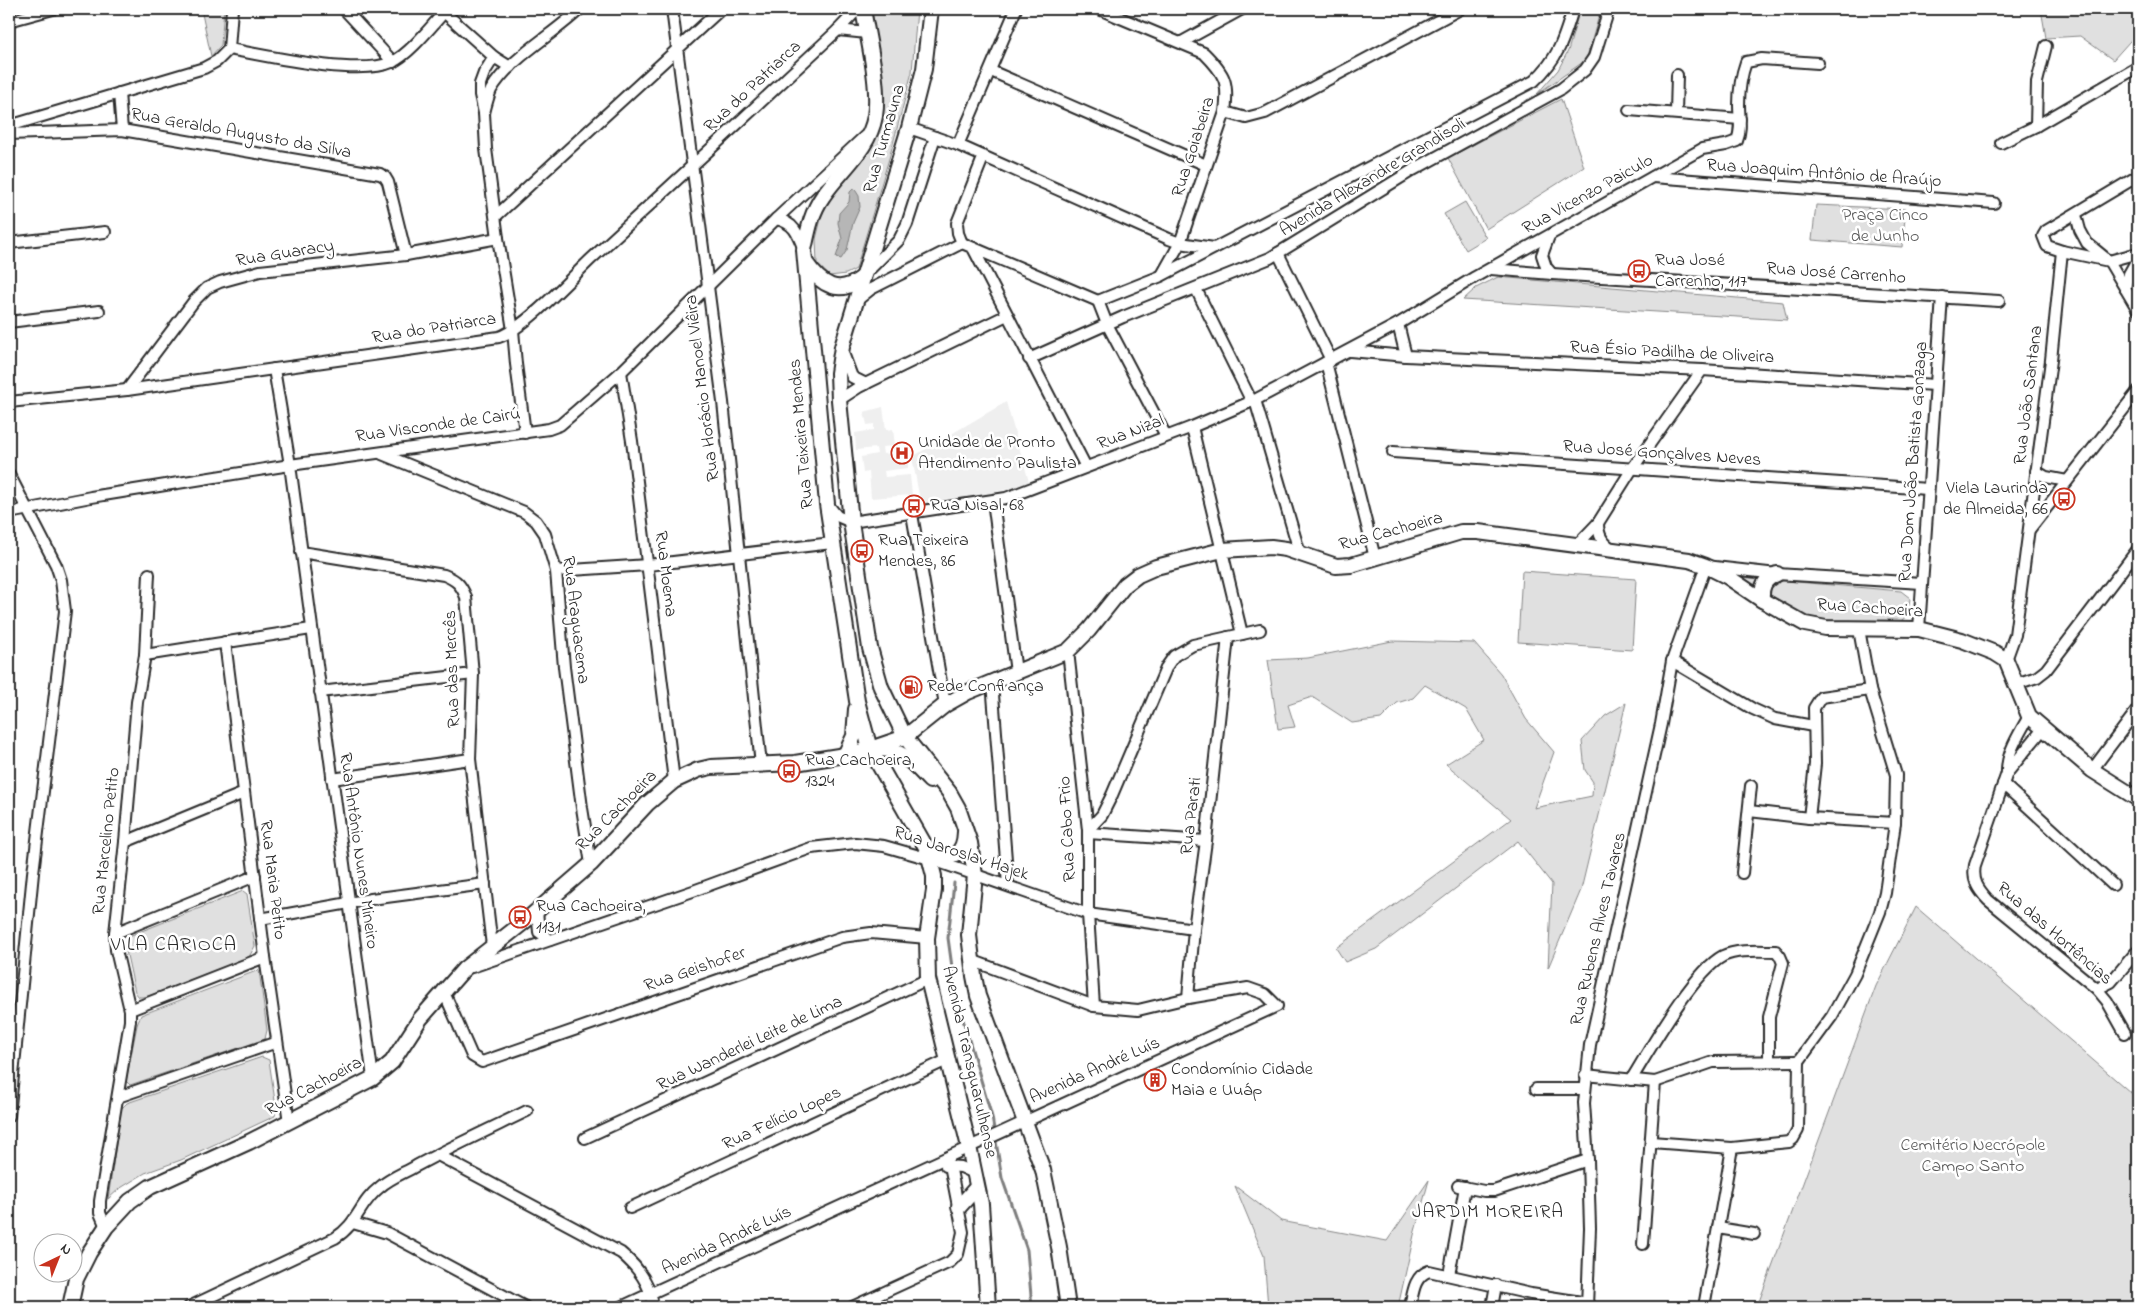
<svg xmlns="http://www.w3.org/2000/svg" width="2147" height="1316" font-family="'Indie Flower',sans-serif">
<style>
.built{fill:#efefef}
.green{fill:#e0e0e0;stroke:#868686}
.water{fill:#b6b6b6;stroke:#7e7e7e}
.lines{fill:none;stroke-linecap:round;stroke-linejoin:round}
.stream{stroke:#7e7e7e;stroke-width:3}
.street-casing{stroke:#2b2b2b;stroke-width:14}
.secondary-casing{stroke:#2b2b2b;stroke-width:18}
.street{stroke:#fff;stroke-width:10}
.secondary{stroke:#fff;stroke-width:14}
.labels{text-anchor:middle;dominant-baseline:central;stroke-width:5;stroke-linejoin:round;paint-order:stroke}
.street-label{font-size:18px;fill:#2b2b2b;stroke:#fff}
.park-label{font-size:18px;fill:#585858;stroke:#fff}
.poi-label{font-size:18px;fill:#2b2b2b;stroke:#fff;text-anchor:start}
.neighbourhood-label{font-size:19px;letter-spacing:1px;fill:#2b2b2b;stroke:#fff}
.quarter-label{font-size:20px;letter-spacing:1px;fill:#2b2b2b;stroke:#fff}
</style>
<rect width="100%" height="100%" fill="#fff"/>
<filter id="ink" filterUnits="userSpaceOnUse"><feTurbulence type="fractalNoise" baseFrequency=".02" numOctaves="2"/><feDisplacementMap in="SourceGraphic" scale="10" xChannelSelector="R" yChannelSelector="G"/><feConvolveMatrix kernelMatrix="1 2 1 2 8 2 1 2 1" color-interpolation-filters="sRGB"/></filter>
<g filter="url(#ink)">
<g class="built">
<path d="M1006,402L1030,485L921,506L912,457Z"/>
<path d="M883,407L886,430L893,429L895,446L882,447L883,454L908,452V468L884,471L885,477L910,475L912,495L871,498L869,472L863,473L861,457L877,454L876,448L856,450L855,433L874,430V424L867,425L864,412Z"/>
</g>
<g class="green">
<path d="M201,9H224L221,45L211,56Z"/>
<path d="M872,9H917L912,72L890,155L856,269L846,274L830,276L817,264L816,239L822,215L833,189L865,157L881,123L878,61Z"/>
<path d="M1580,9H1601L1586,60L1537,94L1558,70L1568,51Z"/>
<path d="M2041,9H2138V32L2113,60L2080,36L2046,38Z"/>
<path d="M1561,99L1584,167L1486,229L1448,158Z"/>
<path d="M1465,202L1486,238L1466,250L1444,214Z"/>
<path d="M1816,205L1906,209L1902,247L1812,240Z"/>
<path d="M1498,277L1783,302L1787,320L1463,300L1476,288Z"/>
<path d="M1522,571L1636,579L1632,650L1518,642Z"/>
<path d="M1739,577L1901,591L1910,598L1908,615L1896,625L1801,618Z"/>
<path d="M1392,641L1474,643L1501,674L1526,719L1554,752L1534,808L1592,796L1593,782L1585,770L1582,741L1605,716L1626,703L1581,890L1548,968L1552,884L1518,841L1376,949L1345,962L1336,948L1511,819L1446,764L1484,740L1466,709L1425,685L1413,698L1397,703L1381,719L1352,723L1312,697L1288,705L1295,727L1278,729L1268,660L1308,658Z"/>
<path d="M243,891L247,894L255,946L249,957L146,997H139L135,992L125,946L129,936Z"/>
<path d="M1916,907L2138,1099V1307H1757L1876,986Z"/>
<path d="M259,970L267,1030L265,1039L130,1085L126,1081L137,1025L141,1015Z"/>
<path d="M262,1057L269,1060L276,1108L275,1116L181,1160L145,1173L119,1189L108,1199L121,1109L127,1103Z"/>
<path d="M1429,1180L1414,1235L1398,1307H1268L1264,1256L1235,1186L1281,1221L1387,1241Z"/>
</g>
<path class="water" d="M854,188L859,196L860,207L853,223L847,250L841,259L836,257L842,239L838,223L839,213L849,202L850,192Z"/>
<g class="lines">
<path class="stream" d="M954,883L948,938L956,996L992,1117L1002,1178L1027,1250L1032,1307"/>
<g class="street-casing">
<g id="street">
<path d="M344,9L393,62"/>
<path d="M672,9L723,402L761,765"/>
<path d="M1099,9L1204,53C1225,74 1229,82 1225,112L1180,243L1162,275"/>
<path d="M444,12L494,57L510,67"/>
<path d="M9,21L53,9"/>
<path d="M838,30L867,33"/>
<path d="M1182,42L1242,9"/>
<path d="M229,49C267,56 359,77 392,62C409,55 434,23 447,9"/>
<path d="M229,49L232,9"/>
<path d="M494,57L484,73L480,84V95L484,113L486,149L498,238L513,330L516,364L525,433"/>
<path d="M991,71L1206,165"/>
<path d="M119,93L122,130"/>
<path d="M1629,110L1740,119"/>
<path d="M1225,112L1246,118L1265,113L1460,9"/>
<path d="M484,113C486,105 488,97 491,90C510,58 553,35 580,9"/>
<path d="M1676,113L1677,75"/>
<path d="M9,126L204,68L217,61L229,49"/>
<path d="M2036,126L2037,82L2046,46"/>
<path d="M909,128L958,145L1169,239L1180,243L1214,248"/>
<path d="M9,134L122,130L380,174L385,177L388,182L406,255"/>
<path d="M2001,143L2036,126L2138,67"/>
<path d="M958,145L1016,9"/>
<path d="M2138,176L2046,231L2043,236L2047,246L2062,251L2109,261L2138,253"/>
<path d="M1653,177L1994,203"/>
<path d="M2076,215L2080,230L2087,243L2109,261L2138,310"/>
<path d="M496,216L721,9"/>
<path d="M776,219C794,222 798,234 804,250"/>
<path d="M1549,236L1542,255L1546,267L1552,274"/>
<path d="M9,243L105,232"/>
<path d="M962,243L1098,301"/>
<path d="M962,243L958,233L957,223L983,158"/>
<path d="M973,248L1086,467"/>
<path d="M1278,253L1331,360"/>
<path d="M1491,269L1552,274L1999,301"/>
<path d="M865,274L899,240L907,224L935,137"/>
<path d="M2125,288L2129,274L2138,258"/>
<path d="M1196,289L1252,402"/>
<path d="M856,301L871,289L962,243"/>
<path d="M1098,301L1161,276L1534,81C1558,59 1564,39 1573,9"/>
<path d="M1098,301L1107,324L1166,436"/>
<path d="M9,322L99,311"/>
<path d="M1398,324L1406,356"/>
<path d="M1350,351L1406,356L1702,370L1935,385"/>
<path d="M843,353L852,377L866,384"/>
<path d="M1029,359L1123,317L1270,258L1413,170L1561,89L1585,70L1594,57L1609,9"/>
<path d="M1326,362L1375,558"/>
<path d="M274,369L290,465L373,1078"/>
<path d="M621,372L632,441L674,781"/>
<path d="M127,390L194,301L207,288L220,282L260,271L406,255L498,238"/>
<path d="M839,400L859,387L1007,315"/>
<path d="M1255,400L1300,554"/>
<path d="M9,402L127,390L499,337C525,328 569,280 591,259C674,183 756,107 838,30L858,9"/>
<path d="M1192,427L1242,634"/>
<path d="M1393,452L1928,489"/>
<path d="M382,454L524,512L536,521L545,534L556,571L564,667L582,808L591,864"/>
<path d="M2036,471L2046,477L2067,481"/>
<path d="M9,474L56,565L61,580L65,611L33,873L9,1116"/>
<path d="M993,501L1016,672"/>
<path d="M828,505L837,516L851,522L1006,498L1192,427L1255,400L1398,324L1475,277L1702,149L1726,145L1737,141C1742,128 1739,118 1739,105C1739,90 1741,76 1746,62L1762,59L1818,63"/>
<path d="M9,513L91,497L290,465L549,429L560,425L621,372L776,219L865,136"/>
<path d="M912,514L945,705"/>
<path d="M1598,523C1598,535 1602,542 1612,549"/>
<path d="M2029,530L2138,391"/>
<path d="M1578,544L1598,523L1632,469L1702,370"/>
<path d="M301,552L444,575C457,580 461,585 466,597L473,674L470,759L492,946"/>
<path d="M556,571L648,565L832,543"/>
<path d="M1919,629L1942,297"/>
<path d="M225,642L265,957L289,1122"/>
<path d="M1068,651L1088,830V914L1094,1006"/>
<path d="M145,655L311,629"/>
<path d="M2006,660L2015,635L2051,360L2062,251"/>
<path d="M1672,661L1753,709L1775,719L1813,726"/>
<path d="M992,682L1008,885"/>
<path d="M2016,684L2037,677L2046,670L2138,549"/>
<path d="M320,692L473,674"/>
<path d="M2029,716C2020,733 2006,753 2007,773L1975,865C1972,881 1978,889 1988,900L2097,989L2107,1001L2125,1033"/>
<path d="M2092,770L2138,709"/>
<path d="M2007,773L2043,729"/>
<path d="M332,779L470,759"/>
<path d="M2003,784L2113,885"/>
<path d="M1749,811L1809,818L1895,823"/>
<path d="M1809,818L1815,764L1814,708L1821,697L1870,690"/>
<path d="M1088,830L1102,815L1112,795L1167,666L1174,656L1193,645L1260,630"/>
<path d="M1088,833L1206,841"/>
<path d="M125,842L244,793"/>
<path d="M1742,873L1751,786"/>
<path d="M537,911L539,932L550,940"/>
<path d="M260,919L371,899L485,884"/>
<path d="M115,933L255,876"/>
<path d="M472,967L693,891L811,848L855,843L884,846L930,859L1088,914L1194,929"/>
<path d="M2097,989L2111,982L2138,950"/>
<path d="M443,990L472,1056L482,1062L842,937L871,933L927,938"/>
<path d="M1188,998L1194,929L1206,841L1228,637"/>
<path d="M130,1010L265,957"/>
<path d="M1799,1061L1832,1016L1855,974L1880,912L1885,893L1895,823L1896,775L1870,690L1859,629"/>
<path d="M1585,1075L1655,1082L1713,1062L1799,1061"/>
<path d="M1631,1080C1650,1049 1693,972 1723,956C1737,949 1760,951 1776,951L1780,956L1783,963L1769,1017V1061"/>
<path d="M1536,1089H1585"/>
<path d="M118,1097L277,1042"/>
<path d="M585,1138L928,979"/>
<path d="M1651,1142L1732,1148L1789,1142L1793,1139L1798,1130L1799,1061"/>
<path d="M438,1155L621,1253C638,1267 651,1285 653,1307"/>
<path d="M946,1166L961,1167L974,1173"/>
<path d="M1458,1186L1484,1191H1494L1588,1160"/>
<path d="M630,1208L947,1060"/>
<path d="M353,1223L387,1233L525,1307"/>
<path d="M106,1227L100,1213V1201L130,1021V1010L116,950L115,933L125,842L137,702L145,655L149,574"/>
<path d="M1718,1228L1754,1234"/>
<path d="M1643,1244L1655,1082"/>
<path d="M1449,1275L1465,1187"/>
<path d="M189,1307L335,1238C358,1224 359,1203 380,1187C390,1178 404,1173 416,1166C453,1146 490,1129 527,1111"/>
<path d="M621,1307L1277,1006L1265,994L1248,988L1188,998L1138,1010L1094,1006L971,960"/>
<path d="M852,1307L950,1262L958,1254L963,1232L950,1165"/>
<path d="M1410,1307C1413,1293 1414,1276 1429,1271L1531,1294L1588,1303"/>
<path d="M1492,1307L1496,1285"/>
<path d="M1587,1307L1590,1228L1588,1160L1584,1103L1590,1045L1661,724L1672,661L1706,566L1777,574L1922,583"/>
<path d="M1704,1307L1732,1148"/>
</g>
</g>
<g class="secondary-casing">
<g id="secondary">
<path d="M863,9C868,39 880,87 875,116C869,150 841,169 823,196C811,213 808,231 804,250L827,504L857,701L870,749L927,849L934,876V890L927,938L928,979L969,1147L981,1204L988,1307"/>
<path d="M931,9L924,69L909,128L842,347L838,373L839,400L851,522L870,648L881,687L905,737L949,792L958,808L970,843L975,875L969,935L974,976L978,996L1043,1170L1059,1247L1068,1307"/>
<path d="M806,263C821,285 839,297 863,277"/>
<path d="M1762,600C1761,587 1764,579 1777,574"/>
<path d="M879,749C904,749 914,765 930,781"/>
<path d="M845,755L854,736L856,709"/>
<path d="M927,849C947,862 964,859 965,832"/>
<path d="M959,1207L977,1187"/>
<path d="M70,1307L76,1279L89,1253L106,1227L130,1201L150,1187L249,1142L373,1078L392,1062L420,1019L464,969L524,922L591,864L647,804L674,781L698,770L711,767L795,763L845,755L870,749L905,737L945,705L968,692L1068,651L1089,630L1125,585L1138,575L1156,567L1222,550L1271,547L1286,549L1336,566L1351,565L1461,532H1478L1689,560L1706,566L1728,577L1762,600L1805,624L1826,628L1919,629L1962,640L1995,653L2006,660L2029,716L2092,770L2138,799"/>
</g>
</g>
<use href="#street" class="street"/>
<use href="#secondary" class="secondary"/>
</g>
</g>
<defs>
<g id="bus-ring" transform="scale(1.125)"><circle r="9.5" fill="#fff" stroke="#c8321e" stroke-width="1.5"/><path d="M-5-6H5V4H4V6H2V4H-2V6H-4V4H-5ZM-3.5-4V0h7V-4ZM-3.5 1.2v1.5H-2V1.2ZM2 1.2v1.5H3.5V1.2Z" fill="#c8321e"/></g>
<g id="hospital-ring" transform="scale(1.125)"><circle r="9.5" fill="#fff" stroke="#c8321e" stroke-width="1.5"/><path d="M-5-5h3v3.5h4V-5h3V5h-3V1.5h-4V5h-3Z" fill="#c8321e"/></g>
<g id="fuel-ring" transform="scale(1.125)"><circle r="9.5" fill="#fff" stroke="#c8321e" stroke-width="1.5"/><path d="M-5.5-6h7V0h2V4h1.3V-2.5L3-4.5l.8-.8L6-3V5H2.5V1h-1V6h-7ZM-4.2-4.7v3.2H.2V-4.7Z" fill="#c8321e"/></g>
<g id="building-ring" transform="scale(1.125)"><circle r="9.5" fill="#fff" stroke="#c8321e" stroke-width="1.5"/><path d="M-4-6H4V6H1V3H-1V6H-4ZM-2.5-4.3h1.7v1.8h-1.7ZM.8-4.3h1.7v1.8H.8ZM-2.5-1h1.7V.8h-1.7ZM.8-1h1.7V.8H.8Z" fill="#c8321e"/></g>
</defs>
<g fill-rule="evenodd">
<use href="#bus-ring" x="1639" y="271"/>
<use href="#hospital-ring" x="902" y="453"/>
<use href="#bus-ring" x="2064" y="499"/>
<use href="#bus-ring" x="914" y="506"/>
<use href="#bus-ring" x="862" y="551"/>
<use href="#fuel-ring" x="911" y="687"/>
<use href="#bus-ring" x="789" y="771"/>
<use href="#bus-ring" x="520" y="917"/>
<use href="#building-ring" x="1155" y="1080"/>
</g>
<g class="labels">
<g class="street-label">
<text transform="translate(753 87) rotate(-43)">Rua do Patriarca</text>
<text transform="translate(241 134) rotate(10)">Rua Geraldo Augusto da Silva</text>
<text transform="translate(885 139) rotate(-74)">Rua Turmauna</text>
<text transform="translate(1194 147) rotate(-72)">Rua Goiabeira</text>
<text transform="translate(1824 174) rotate(4)">Rua Joaquim Antônio de Araújo</text>
<text transform="translate(1373 178) rotate(-31)">Avenida Alexandre Grandisoli</text>
<text transform="translate(1588 195) rotate(-29)">Rua Vicenzo Paiculo</text>
<text transform="translate(285 254) rotate(-9)">Rua Guaracy</text>
<text transform="translate(1836 274) rotate(4)">Rua José Carrenho</text>
<text transform="translate(434 329) rotate(-9)">Rua do Patriarca</text>
<text transform="translate(1672 353) rotate(3)">Rua Ésio Padilha de Oliveira</text>
<text transform="translate(703 388) rotate(-97)">Rua Horácio Manoel Viêira</text>
<text transform="translate(2029 395) rotate(-83)">Rua João Santana</text>
<text transform="translate(438 426) rotate(-8)">Rua Visconde de Cairú</text>
<text transform="translate(1131 433) rotate(-21)">Rua Nizal</text>
<text transform="translate(802 434) rotate(-95)">Rua Teixeira Mendes</text>
<text transform="translate(1662 454) rotate(4)">Rua José Gonçalves Neves</text>
<text transform="translate(1914 462) rotate(-86)">Rua Dom João Batista Gonzaga</text>
<text transform="translate(1391 532) rotate(-15)">Rua Cachoeira</text>
<text transform="translate(665 574) rotate(83)">Rua Moema</text>
<text transform="translate(1870 609) rotate(4)">Rua Cachoeira</text>
<text transform="translate(575 620) rotate(83)">Rua Araguacema</text>
<text transform="translate(453 669) rotate(-92)">Rua das Mercês</text>
<text transform="translate(617 811) rotate(-45)">Rua Cachoeira</text>
<text transform="translate(1192 816) rotate(-83)">Rua Parati</text>
<text transform="translate(1068 829) rotate(-93)">Rua Cabo Frio</text>
<text transform="translate(107 841) rotate(-84)">Rua Marcelino Petito</text>
<text transform="translate(358 851) rotate(82)">Rua Antônio Nunes Mineiro</text>
<text transform="translate(961 854) rotate(18)">Rua Jaroslav Hajek</text>
<text transform="translate(272 880) rotate(83)">Rua Maria Petito</text>
<text transform="translate(1599 929) rotate(-77)">Rua Rubens Alves Tavares</text>
<text transform="translate(2054 934) rotate(41)">Rua das Hortências</text>
<text transform="translate(695 970) rotate(-19)">Rua Geishofer</text>
<text transform="translate(750 1044) rotate(-25)">Rua Wanderlei Leite de Lima</text>
<text transform="translate(969 1062) rotate(77)">Avenida Transguarulhense</text>
<text transform="translate(1095 1071) rotate(-24)">Avenida André Luís</text>
<text transform="translate(314 1087) rotate(-28)">Rua Cachoeira</text>
<text transform="translate(782 1119) rotate(-25)">Rua Felício Lopes</text>
<text transform="translate(727 1241) rotate(-25)">Avenida André Luís</text>
</g>
<g class="park-label">
<text x="1885" y="216">Praça Cinco<tspan x="1885" dy="21">de Junho</tspan></text>
<text x="1973" y="1146">Cemitério Necrópole<tspan x="1973" dy="21">Campo Santo</tspan></text>
</g>
<g class="poi-label">
<text x="1655" y="261">Rua José<tspan x="1655" dy="21">Carrenho, 117</tspan></text>
<text x="918" y="443">Unidade de Pronto<tspan x="918" dy="21">Atendimento Paulista</tspan></text>
<text x="2048" y="489" text-anchor="end">Viela Laurinda<tspan x="2048" dy="21">de Almeida, 66</tspan></text>
<text x="930" y="506">Rua Nisal, 68</text>
<text x="878" y="541">Rua Teixeira<tspan x="878" dy="21">Mendes, 86</tspan></text>
<text x="927" y="687">Rede Confiança</text>
<text x="805" y="761">Rua Cachoeira,<tspan x="805" dy="21">1324</tspan></text>
<text x="536" y="907">Rua Cachoeira,<tspan x="536" dy="21">1131</tspan></text>
<text x="1171" y="1070">Condomínio Cidade<tspan x="1171" dy="21">Maia e Uuáp</tspan></text>
</g>
<g class="neighbourhood-label">
<text x="1488" y="1212">JARDIM MOREIRA</text>
</g>
<g class="quarter-label">
<text x="174" y="945">VILA CARIOCA</text>
</g>
</g>
<rect width="2147" height="1316" fill="none" stroke="#fff" stroke-width="30"/>
<rect x="15" y="15" width="2117" height="1286" fill="none" stroke="#2b2b2b" stroke-width="2" filter="url(#ink)"/>
<g transform="translate(58 1258) rotate(43)"><circle r="24" fill="#ffffff" stroke="#aaaaaa"/>
<path d="M0-4L9 19L0 12L-9 19Z" fill="#c8321e"/>
<text y="-8" font-size="14" font-weight="bold" text-anchor="middle" fill="#2b2b2b">N</text>
</g>
</svg>
